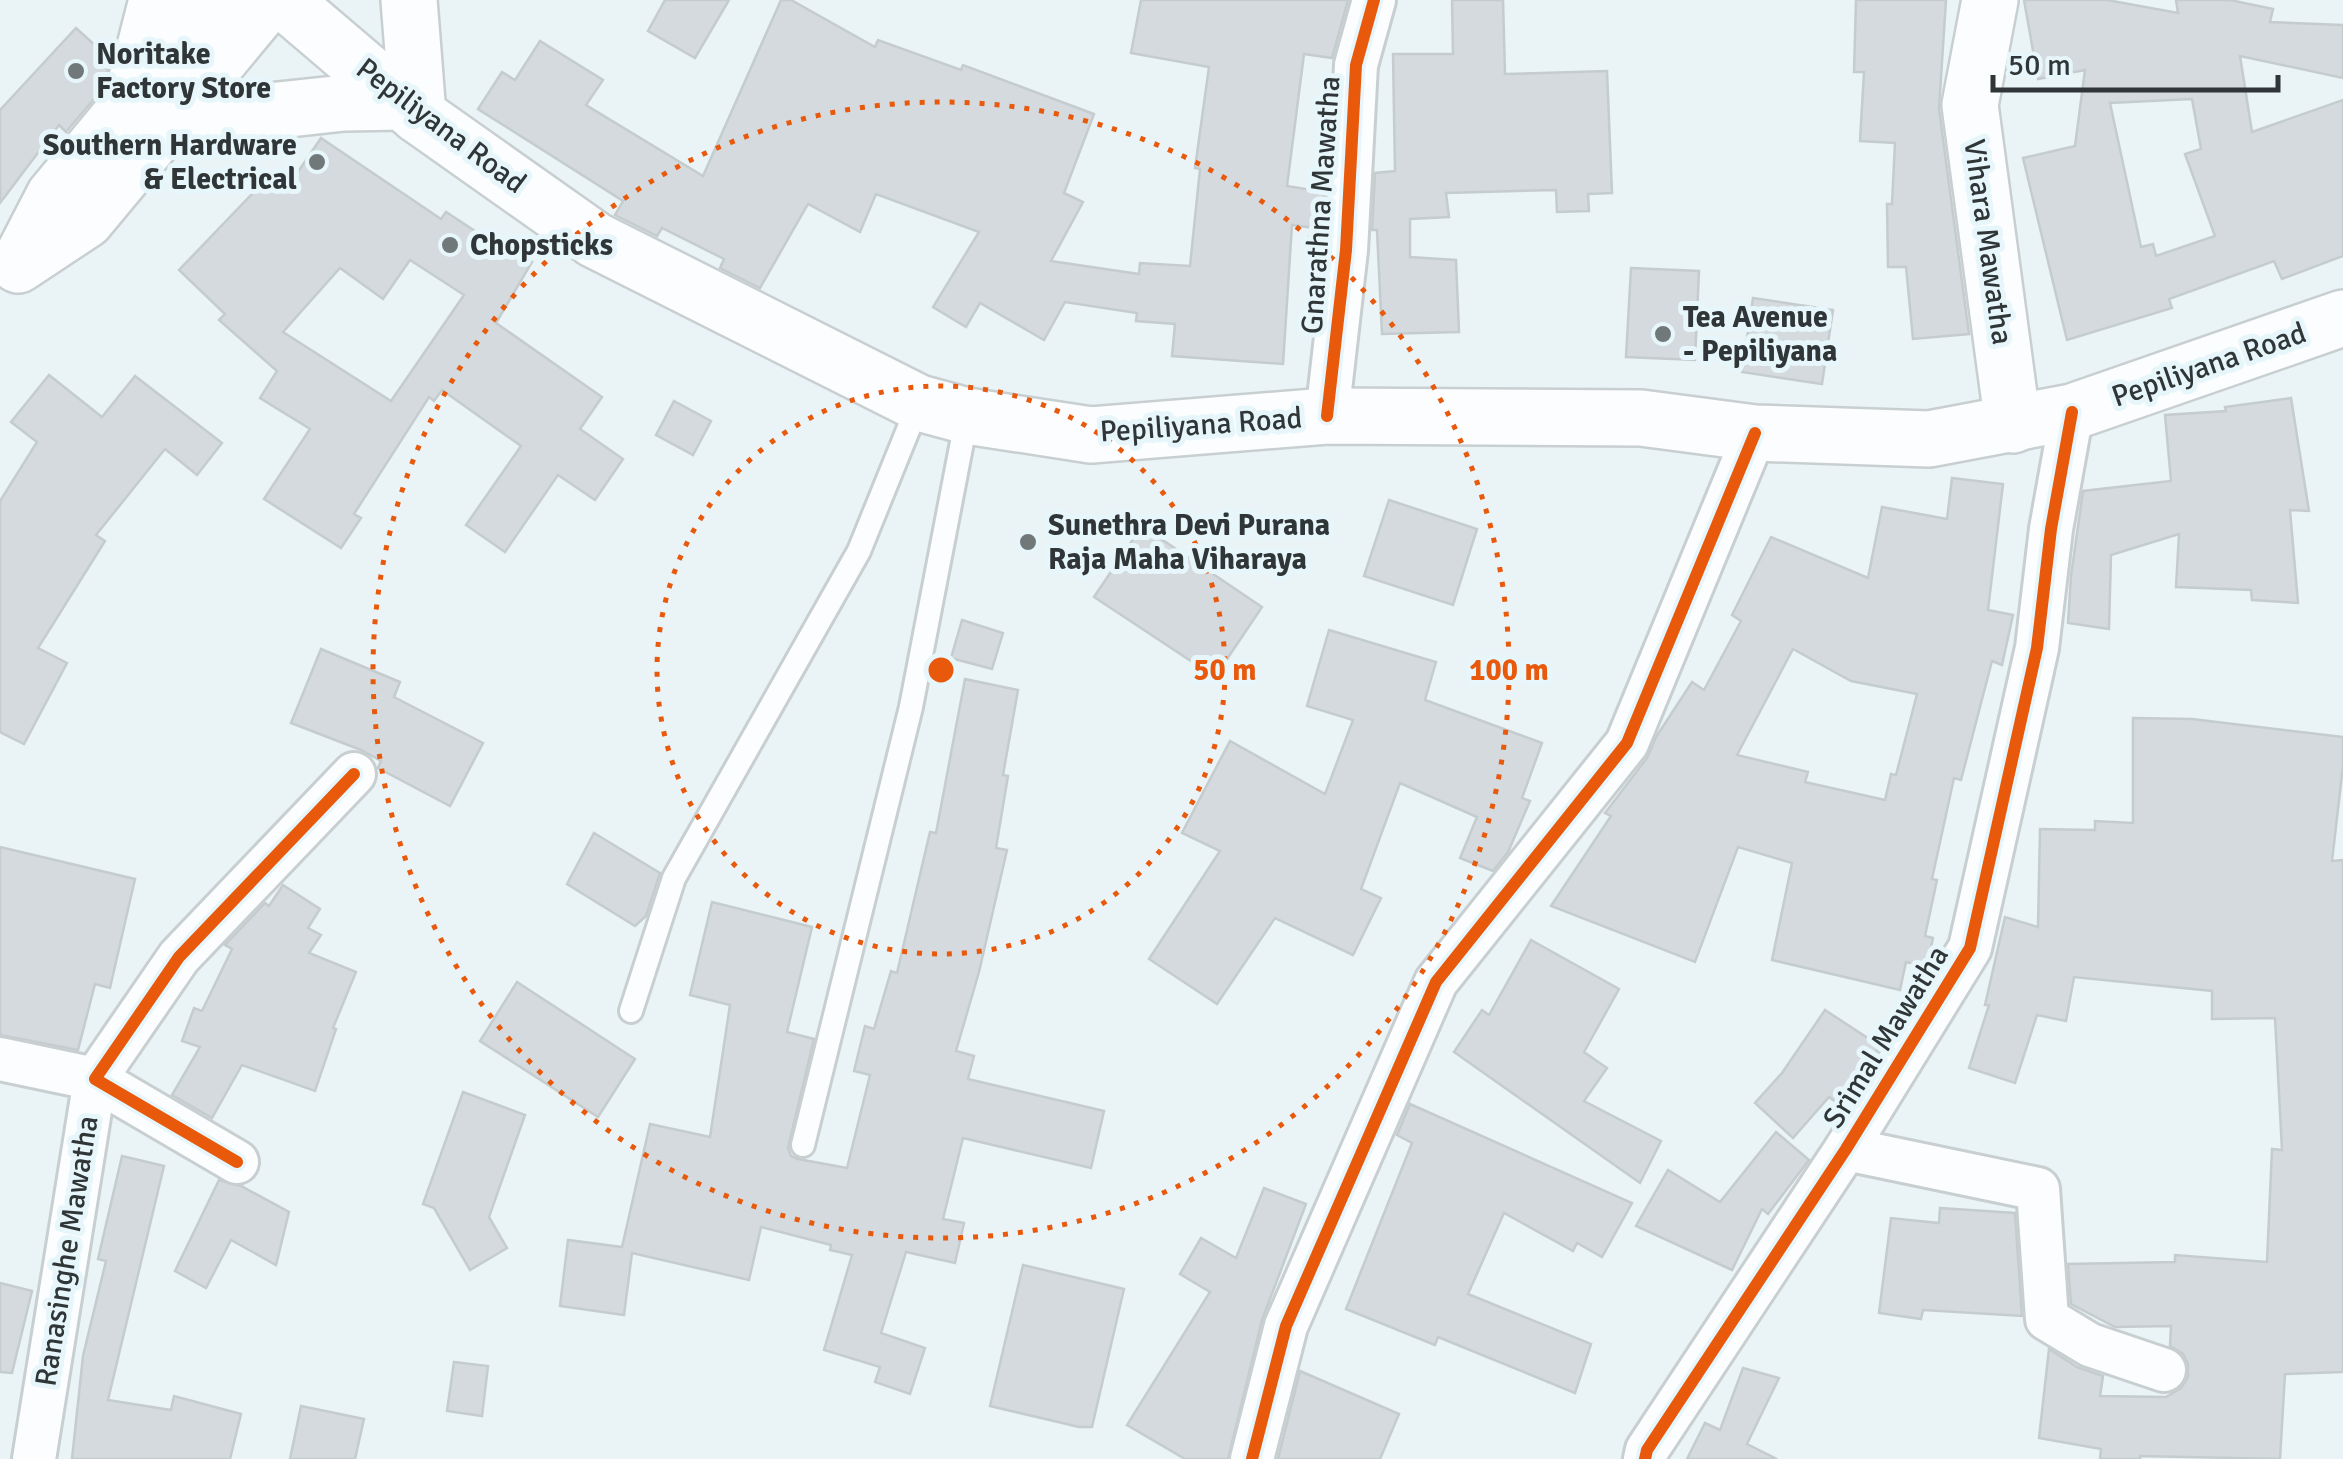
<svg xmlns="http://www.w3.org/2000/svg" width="2343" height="1459" font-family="Signika,sans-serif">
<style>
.building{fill:#d4dadd;stroke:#c5ccce;stroke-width:2.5;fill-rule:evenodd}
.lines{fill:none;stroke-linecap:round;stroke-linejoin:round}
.lane-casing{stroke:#c8cfd1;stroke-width:28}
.street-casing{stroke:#c8cfd1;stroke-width:48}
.secondary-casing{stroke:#c8cfd1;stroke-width:60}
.primary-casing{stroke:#c8cfd1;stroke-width:60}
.lane{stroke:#fcfdfe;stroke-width:22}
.street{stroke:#fcfdfe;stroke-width:42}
.secondary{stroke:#fcfdfe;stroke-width:55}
.primary{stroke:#fcfdfe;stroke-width:55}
.cycleway-casing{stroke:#e6f6fa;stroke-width:19}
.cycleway{stroke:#e8590c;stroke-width:12}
.ring{fill:none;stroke:#e8590c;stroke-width:5;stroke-dasharray:5 10}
.poi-dot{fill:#71787a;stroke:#e6f6fa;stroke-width:4}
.labels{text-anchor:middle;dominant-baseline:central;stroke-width:10;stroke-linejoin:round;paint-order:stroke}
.poi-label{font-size:30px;font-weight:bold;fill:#303637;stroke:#e6f6fa;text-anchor:start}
.street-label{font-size:30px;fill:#303637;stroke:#e6f6fa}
.centre{fill:#e8590c;stroke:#e6f6fa;stroke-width:5}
.ring-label{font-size:30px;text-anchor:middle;font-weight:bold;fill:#e8590c;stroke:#e6f6fa;stroke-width:10;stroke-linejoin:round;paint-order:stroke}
</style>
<rect width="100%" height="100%" fill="#eaf3f6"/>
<g class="building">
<path d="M665,0H729L695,58L648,31Z"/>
<path d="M781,0H791L875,47L878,40L961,70L963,65L1094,114L1064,193L1083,202L1051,261L1139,274L1140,263L1190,266L1200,169L1195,168L1209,67L1131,53L1141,0H1348L1332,58L1304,54L1287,186L1324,192L1322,229L1292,225L1283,364L1172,356L1175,324L1136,321L1137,313L1065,302L1044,340L980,303L966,327L933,307L979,232L876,194L860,232L808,204L760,288L720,268L724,259L662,228L657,236L615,215L623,201L478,109L502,72L515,80L540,41L603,80L586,105L703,176Z"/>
<path d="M1452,0H1503L1505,74L1607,71L1612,193L1588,194L1589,211L1557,212L1556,190L1446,193L1449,217L1410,219V257L1456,260L1459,332L1382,334L1377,230H1372L1375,173L1395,171L1393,54H1453Z"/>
<path d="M1856,0H1946L1939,109L1969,334L1913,339L1906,267H1888L1887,204H1892L1895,143L1860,141L1864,72H1854Z"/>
<path d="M2024,0H2107L2178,13L2176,0H2230L2273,9L2270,22L2343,25V78L2240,56L2252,132L2343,100V256L2282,279L2274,261L2169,299L2172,308L2067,340L2023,158L2075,146L2085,70L2038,79ZM2192,99L2201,149L2185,154L2215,236L2156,256L2153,244L2141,247L2110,103Z"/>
<path d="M76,28L110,59L104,87L66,132L59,125L0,203V110Z"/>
<path d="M321,138L441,219L446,212L498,246L500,242L532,262L496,323L602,397L580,429L623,459L595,500L558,475L505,552L466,525L521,446L442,390L434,401L429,397L354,514L361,518L341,548L264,499L310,429L260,398L277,371L219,320L225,314L179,270L272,173L287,188ZM410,260L464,295L391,401L283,332L340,268L383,299Z"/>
<path d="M1631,268L1699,271L1695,360L1626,357Z"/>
<path d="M1753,298L1833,310L1822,384L1742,372Z"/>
<path d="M49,375L102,417L135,376L222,443L197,475L165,449L96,535L105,541L38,648L67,663L24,744L0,732V501L37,442L11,422Z"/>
<path d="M2291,398L2309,511L2290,510L2298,603L2252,600L2251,590L2176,587L2179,534L2111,555L2109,629L2068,623L2071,576L2083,491L2171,481L2165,415L2226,411L2225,407Z"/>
<path d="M674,401L711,421L693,455L656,435Z"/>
<path d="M1952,478L2003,484L1988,610L2013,615L2002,665L1992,661L1961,780L1954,778L1932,879L1937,880L1925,936L1933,938L1927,967L1906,962L1900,990L1772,960L1792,863L1738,847L1695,962L1551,906L1611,816L1605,813L1647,758L1656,737L1692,682L1704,690L1741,621L1732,615L1771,537L1868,578L1882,507L1947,519ZM1793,649L1851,681L1917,694L1896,775L1891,774L1885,800L1805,782L1808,772L1737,755Z"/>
<path d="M1389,500L1477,529L1453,605L1364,576Z"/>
<path d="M1142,526L1262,607L1215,677L1094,597Z"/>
<path d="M962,620L1003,633L992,669L951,658Z"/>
<path d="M1329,630L1436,662L1425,700L1542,743L1522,798L1530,801L1508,852L1493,871L1460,858L1477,817L1400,783L1361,889L1381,898L1353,955L1275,918L1217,1004L1149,959L1220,851L1182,833L1230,741L1325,794L1353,720L1307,706Z"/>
<path d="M321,649L400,682L394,697L483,743L450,806L378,768L381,761L361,750L291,723Z"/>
<path d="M965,679L1018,690L1003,775L1008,776L996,848L1007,850L979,972L956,1051L974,1056L968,1079L1104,1111L1091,1168L963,1138L943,1219L964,1223L955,1263L906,1252L881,1333L925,1348L910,1394L875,1382L880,1367L824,1350L852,1255L830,1250L831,1245L761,1227L749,1280L632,1253L624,1315L560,1306L568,1240L622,1247L650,1124L710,1137L730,1005L690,995L712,902L812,927L787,1032L814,1039L788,1148L791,1156L798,1159L847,1168L870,1075L854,1071L865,1026L874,1029L891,971L897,973L930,832L936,833Z"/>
<path d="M2133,718L2192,719L2343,737V766L2332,861L2343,860V1372L2285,1374L2280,1459L2140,1456V1459H2100L2101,1449L2039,1438L2049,1349L2077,1367L2103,1376L2100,1396L2166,1397L2181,1388L2188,1377V1364L2183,1354L2170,1346L2171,1326L2115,1327L2071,1304L2068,1264L2175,1262V1255L2267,1262L2272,1149L2282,1150L2275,1018L2212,1019V991L2074,977L2066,1021L2037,1015L2015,1083L1969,1068L1989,1005H1985L2005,917L2038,927L2040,829L2095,830V821L2133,823Z"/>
<path d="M594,833L660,873L646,916L635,926L567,884Z"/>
<path d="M0,847L135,879L110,988L95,984L78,1050L0,1035Z"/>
<path d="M283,885L320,909L308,928L321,935L309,953L356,972L333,1028L336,1029L315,1091L242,1065L212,1118L172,1095L200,1047L182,1041L194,1008L202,1011L232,949L225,945L265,903L269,906Z"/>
<path d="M1531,940L1619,989L1584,1052L1607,1068L1584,1101L1661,1141L1640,1183L1454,1052L1482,1010L1489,1015Z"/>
<path d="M517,982L635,1059L598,1117L480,1041Z"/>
<path d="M1825,1010L1880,1046L1841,1106L1829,1097L1793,1138L1755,1103L1782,1073Z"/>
<path d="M463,1092L525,1115L489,1217L507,1248L470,1270L434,1208L423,1204Z"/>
<path d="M1410,1104L1632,1203L1602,1257L1577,1243L1573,1251L1504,1213L1468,1294L1591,1344L1575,1393L1438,1337L1435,1345L1346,1309L1412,1143L1397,1135Z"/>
<path d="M1776,1132L1809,1160L1768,1214L1762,1209L1732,1270L1636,1226L1668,1170L1720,1202Z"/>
<path d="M122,1156L164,1166L108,1400L171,1410L174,1396L241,1414L230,1459H72L83,1356L106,1261L98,1259Z"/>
<path d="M219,1180L241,1186L289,1212L276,1265L231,1240L206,1288L175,1271Z"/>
<path d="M1264,1188L1306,1204L1262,1320L1228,1459H1185L1127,1425L1210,1292L1180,1274L1201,1238L1236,1258Z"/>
<path d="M1940,1208L2015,1213L2022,1316L1923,1310L1921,1319L1879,1313L1891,1218L1939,1223Z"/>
<path d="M1023,1265L1124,1289L1092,1427H1079L990,1406Z"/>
<path d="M0,1283L32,1291L12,1373L0,1372Z"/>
<path d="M454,1362L488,1366L482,1416L447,1411Z"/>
<path d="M1743,1368L1779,1378L1747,1444L1777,1459H1687L1705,1423L1720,1430Z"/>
<path d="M1300,1371L1399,1414L1380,1459H1278Z"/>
<path d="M301,1406L364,1419L355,1459H290Z"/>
</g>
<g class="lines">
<g class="lane-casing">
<g id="lane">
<path d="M631,1011L674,878L859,551L919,403"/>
<path d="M803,1145L911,707L967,416"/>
</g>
</g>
<g class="street-casing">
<g id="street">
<path d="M1327,416L1346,250L1356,65L1374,0"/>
<path d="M0,1059L95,1079L34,1459"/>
<path d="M1846,1149L2038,1189L2047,1319L2090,1345L2164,1370"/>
<path d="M237,1162L95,1079L179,957L354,774"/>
<path d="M1252,1459L1286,1326L1436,982L1627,743L1755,433"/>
<path d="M1645,1459L1647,1450L1846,1149L1970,948L2037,648L2051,529L2072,412"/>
</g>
</g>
<g class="secondary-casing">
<path id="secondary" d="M1990,0L1970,105L2013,425"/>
</g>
<g class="primary-casing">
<g id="primary">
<path d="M283,0L418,115L595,240L919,403L967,416L1091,435L1327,416L1641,418L1755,433L1929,439L2072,412L2343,318"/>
<path d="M409,0L418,115"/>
<path d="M134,90L157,0"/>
<path d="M168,122L344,103L402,102"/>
<path d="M21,260L54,196L216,0"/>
<path d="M18,265L86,220L269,0"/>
</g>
</g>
<use href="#lane" class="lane"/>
<use href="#street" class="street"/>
<use href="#secondary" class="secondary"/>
<use href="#primary" class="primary"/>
<g class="cycleway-casing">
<g id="cycleway">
<path d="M1327,416L1346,250L1356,65L1374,0"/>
<path d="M237,1162L95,1079L179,957L354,774"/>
<path d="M1252,1459L1286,1326L1436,982L1627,743L1755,433"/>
<path d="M1645,1459L1647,1450L1846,1149L1970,948L2037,648L2051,529L2072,412"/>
</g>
</g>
<use href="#cycleway" class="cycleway"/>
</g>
<g class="ring">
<circle cx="941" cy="670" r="284"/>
<circle cx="941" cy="670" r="568"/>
</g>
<g class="poi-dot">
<circle cx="76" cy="71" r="10"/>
<circle cx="317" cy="162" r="10"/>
<circle cx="450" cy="245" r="10"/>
<circle cx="1663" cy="334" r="10"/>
<circle cx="1028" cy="542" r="10"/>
</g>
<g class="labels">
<g class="poi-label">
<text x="96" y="54">Noritake<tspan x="96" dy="34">Factory Store</tspan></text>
<text x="297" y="145" text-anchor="end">Southern Hardware<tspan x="297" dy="34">&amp; Electrical</tspan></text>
<text x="470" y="245">Chopsticks</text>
<text x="1683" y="317">Tea Avenue<tspan x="1683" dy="34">- Pepiliyana</tspan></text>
<text x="1048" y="525">Sunethra Devi Purana<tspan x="1048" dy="34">Raja Maha Viharaya</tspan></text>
</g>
<g class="street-label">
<text transform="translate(441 126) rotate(37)">Pepiliyana Road</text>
<text transform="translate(1321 205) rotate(-86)">Gnarathna Mawatha</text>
<text transform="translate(1988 242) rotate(82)">Vihara Mawatha</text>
<text transform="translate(2209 365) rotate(-19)">Pepiliyana Road</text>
<text transform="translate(1201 425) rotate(-4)">Pepiliyana Road</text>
<text transform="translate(1886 1037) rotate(-58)">Srimal Mawatha</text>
<text transform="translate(67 1251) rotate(-81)">Ranasinghe Mawatha</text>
</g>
</g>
<circle cx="941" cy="670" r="15" class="centre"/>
<g class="ring-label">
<text x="1225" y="680">50 m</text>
<text x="1509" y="680">100 m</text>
</g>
<path d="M1993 75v15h285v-15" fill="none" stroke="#303637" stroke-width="5"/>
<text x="2008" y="75" font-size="30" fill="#303637" stroke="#e6f6fa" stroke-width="8" paint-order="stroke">50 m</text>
</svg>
